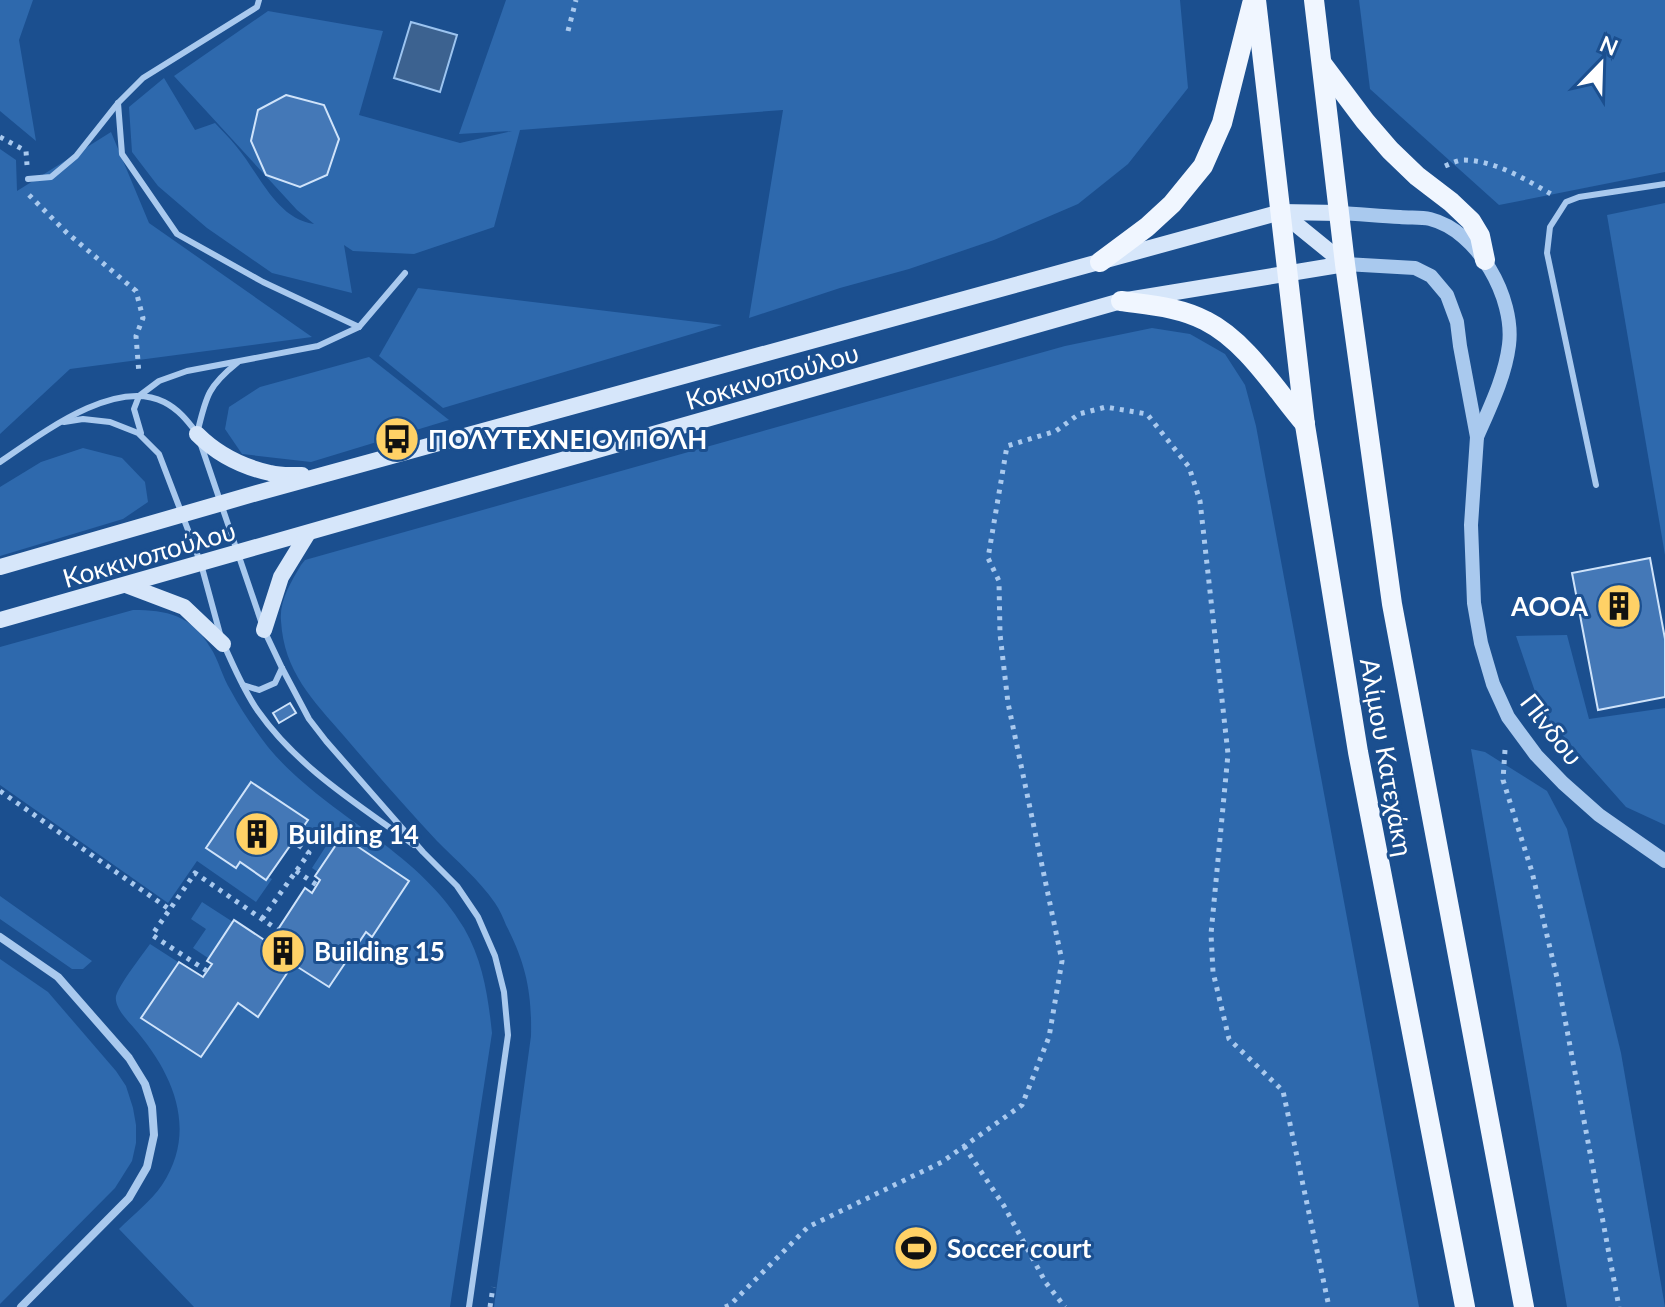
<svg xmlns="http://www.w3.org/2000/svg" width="1665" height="1307" font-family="Lato,sans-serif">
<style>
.green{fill:#2e69ad}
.water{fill:#3c6290;stroke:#9cc4f0;stroke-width:2}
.building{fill:#4478b7;stroke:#cfe3fa;stroke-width:2}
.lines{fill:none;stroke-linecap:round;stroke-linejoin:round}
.path{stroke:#a9c9ee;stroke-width:5;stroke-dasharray:4 6;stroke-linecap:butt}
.service{stroke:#a9c9ee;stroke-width:6}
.minor{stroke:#a9c9ee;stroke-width:8}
.tertiary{stroke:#a9c9ee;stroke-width:14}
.secondary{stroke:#d6e6fa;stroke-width:16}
.primary{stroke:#f0f6ff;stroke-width:20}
.labels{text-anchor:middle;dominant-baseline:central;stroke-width:6;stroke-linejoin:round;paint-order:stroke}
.street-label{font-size:26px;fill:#fff;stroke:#1b4f8f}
.poi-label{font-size:26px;font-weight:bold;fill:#fff;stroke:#1b4f8f;text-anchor:start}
</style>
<rect width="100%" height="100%" fill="#1b4f8f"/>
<g class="green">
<path d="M0,0H33L19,40L36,141L0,111Z"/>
<path d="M506,0H1180L1188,88L1128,164L1078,204L994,240L909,269L840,288L749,318L783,110L520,130L494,227L414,254L353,251L344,245L352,293L272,273L207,228L158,186L132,152L129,107L164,78L195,130L215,123C222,131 230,138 236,146C259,173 276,219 314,224L297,210L174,76L268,11L383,31L359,115L460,143L512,131L459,134Z"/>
<path d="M1359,0H1665V172L1499,205L1370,89Z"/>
<path d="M111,132L149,223L312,337L70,369L0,434V149L16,160L17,191Z"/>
<path d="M1665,203V555L1607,215Z"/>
<path d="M418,288L722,325L443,408L379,356Z"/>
<path d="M1152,328L1190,334L1225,354L1245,385L1256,426L1419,1307H494L531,1036C532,992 526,964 506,925C503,918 500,910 495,903C479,880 457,861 437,841C405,807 374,771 344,736C313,700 284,672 281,621C279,601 291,582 301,565L305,560L1065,346Z"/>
<path d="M369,357L449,420L311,462L242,454L225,429L229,407L260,387Z"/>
<path d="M83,448L122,458L145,482L148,502L123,519L0,556V487L41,462Z"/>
<path d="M133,610C167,610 191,615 210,647C219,660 222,677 231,691C241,710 255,730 268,747C325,816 417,848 464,928C483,961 488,996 492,1033L450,1307H194L119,1229C133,1215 151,1201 162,1185C199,1129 172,1072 134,1028C127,1020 114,1007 116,996C119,985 142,955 150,944L178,962L141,1018L201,1057L238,1003L258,1016L293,964L329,987L366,932L372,936L409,882L342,836L318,872L312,868L328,843L303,826L307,820L252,782L206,848L236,868L240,862L266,879L268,877L272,879L256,902L197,861L168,903L0,785V647Z"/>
<path d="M1567,635L1589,719L1665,708V825L1626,807L1542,712L1516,636Z"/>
<path d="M1471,749L1485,752L1547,791L1567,829L1621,1053L1665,1307H1567Z"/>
<path d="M0,896L82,954L92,961L83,969H72L0,919Z"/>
<path d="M202,902L233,922L208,958L193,948L206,929L191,919Z"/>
<path d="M0,959L48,992L116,1071L126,1086L133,1108L136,1125V1143L132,1161L115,1188L0,1304Z"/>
</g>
<path class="water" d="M411,22L457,35L440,92L394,78Z"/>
<g class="building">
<path d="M286,95L324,105L339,139L327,175L300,187L266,175L251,141L258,110Z"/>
<path d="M1650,558L1665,639V697L1598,710L1572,573Z"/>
<path d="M290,703L296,713L279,723L273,713Z"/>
<path d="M251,782L308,820L266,880L240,862L236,868L206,848Z"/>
<path d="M342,836L409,881L372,937L366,932L329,987L293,964L258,1017L238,1003L201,1057L141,1018L179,962L203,977L212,964L207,961L234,920L269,943L305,888L312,893L320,880L315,876Z"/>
</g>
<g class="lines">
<g class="path">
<path d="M568,31L576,0"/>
<path d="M0,137L26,151L27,165"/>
<path d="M1445,166C1452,163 1458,160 1464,160C1496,161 1525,179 1551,194"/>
<path d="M29,195L66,232L136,291L143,318L136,336L139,374"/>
<path d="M1505,750L1503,780L1532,872L1558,982L1619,1307"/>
<path d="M0,791L169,909"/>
<path d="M296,871L317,885"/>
<path d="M262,919L309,853L293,841"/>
<path d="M207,971L152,935L195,873L278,930"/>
<path d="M964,1146L1004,1206L1046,1283L1065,1307"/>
<path d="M490,1307L493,1287"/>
<path d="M725,1307L730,1305L808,1227L942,1162L1022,1105L1049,1037L1062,961L1008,703L1000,634L999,581L988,558L1007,446L1056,431L1079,414L1106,407L1147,414L1189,467L1200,501L1228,754L1211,934L1213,972L1229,1039L1283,1091L1329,1307"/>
</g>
<g class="service">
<path d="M118,103L122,154L177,234L263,282L359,327"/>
<path d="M28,179L51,177L76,156L118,103L143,78L257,7L259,0"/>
<path d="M64,422L83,419L110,422L138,433L159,454L201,564L220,634"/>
<path d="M141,433L134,409L139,396L159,381L187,371L318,346L359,327L405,273"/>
<path d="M197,434C206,397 207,387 237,363"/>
<path d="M200,442L264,630L282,668L309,719L326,741L423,852L457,886L478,917L495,956L504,992L508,1035L469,1307"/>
<path d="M0,462C40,435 114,377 164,402C178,409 187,420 196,432"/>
<path d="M1596,485L1547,253L1550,227L1566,202L1579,197L1665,184"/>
<path d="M224,645C234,667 244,691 258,711C298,768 359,805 414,845"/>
<path d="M243,685L259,690L275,683L282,668"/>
</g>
<path class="minor" d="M0,937L58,977L129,1058L145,1084L152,1107L154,1135L147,1167L129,1198L21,1307"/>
<g class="tertiary">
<path d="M1339,213C1359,214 1380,216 1400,217C1410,218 1421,217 1430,219C1478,231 1515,298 1509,345C1505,377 1490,407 1477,437"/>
<path d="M1345,264L1415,268L1431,276L1447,295L1457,322L1460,346L1477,437L1471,525L1474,603L1481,643L1493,684L1508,717L1536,755L1563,783L1599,815L1665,861"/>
</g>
<g class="secondary">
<path d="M1281,212L1345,264"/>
<path d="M197,434C217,454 243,467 270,473C280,476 292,475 302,475"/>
<path d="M0,567L257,493L1281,212L1339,213"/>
<path d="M126,585L184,607L223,644"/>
<path d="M0,620L1121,301L1345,264"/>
<path d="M264,630L281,577L308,533"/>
</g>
<g class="primary">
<path d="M1256,0L1305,425L1358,752L1465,1307"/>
<path d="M1314,0L1345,264L1392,604L1524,1307"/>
<path d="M1323,65L1365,121L1390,150L1417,176L1451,202L1471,221L1480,236L1485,260"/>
<path d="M1100,262L1147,227L1172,204L1203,166L1222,123L1252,4"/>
<path d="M1121,301C1149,305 1180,307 1206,321C1246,341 1276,390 1305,424"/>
</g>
</g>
<defs>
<g id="bus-disc" transform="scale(2.3)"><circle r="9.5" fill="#ffd166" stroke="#1b4f8f"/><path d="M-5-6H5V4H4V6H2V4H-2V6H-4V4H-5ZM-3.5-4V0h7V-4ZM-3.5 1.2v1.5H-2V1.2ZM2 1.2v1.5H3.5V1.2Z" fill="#111"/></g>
<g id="building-disc" transform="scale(2.3)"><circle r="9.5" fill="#ffd166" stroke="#1b4f8f"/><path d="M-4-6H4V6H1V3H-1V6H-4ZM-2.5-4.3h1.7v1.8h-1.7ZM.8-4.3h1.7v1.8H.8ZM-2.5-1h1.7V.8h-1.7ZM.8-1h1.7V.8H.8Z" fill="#111"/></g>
<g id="stadium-disc" transform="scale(2.3)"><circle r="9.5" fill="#ffd166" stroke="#1b4f8f"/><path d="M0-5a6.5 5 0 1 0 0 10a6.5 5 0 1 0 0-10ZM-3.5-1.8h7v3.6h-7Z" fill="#111"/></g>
</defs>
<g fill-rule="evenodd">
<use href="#bus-disc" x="397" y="439"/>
<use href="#building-disc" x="1619" y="606"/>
<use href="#building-disc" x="257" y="834"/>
<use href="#building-disc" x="283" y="951"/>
<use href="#stadium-disc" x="916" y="1248"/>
</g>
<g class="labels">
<g class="street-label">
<text transform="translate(772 376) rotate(-16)">Κοκκινοπούλου</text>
<text transform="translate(149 554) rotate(-16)">Κοκκινοπούλου</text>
<text transform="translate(1552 729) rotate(52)">Πίνδου</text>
<text transform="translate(1387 757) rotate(80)">Αλίμου Κατεχάκη</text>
</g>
<g class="poi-label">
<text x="428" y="439">ΠΟΛΥΤΕΧΝΕΙΟΥΠΟΛΗ</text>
<text x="1588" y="606" text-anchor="end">ΑΟΟΑ</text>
<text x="288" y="834">Building 14</text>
<text x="314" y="951">Building 15</text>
<text x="947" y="1248">Soccer court</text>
</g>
</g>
<g transform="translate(1601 64) rotate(23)" stroke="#1b4f8f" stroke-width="6" paint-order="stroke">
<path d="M0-6L14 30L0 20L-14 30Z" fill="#ffffff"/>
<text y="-12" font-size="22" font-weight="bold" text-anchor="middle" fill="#ffffff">N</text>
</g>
</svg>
